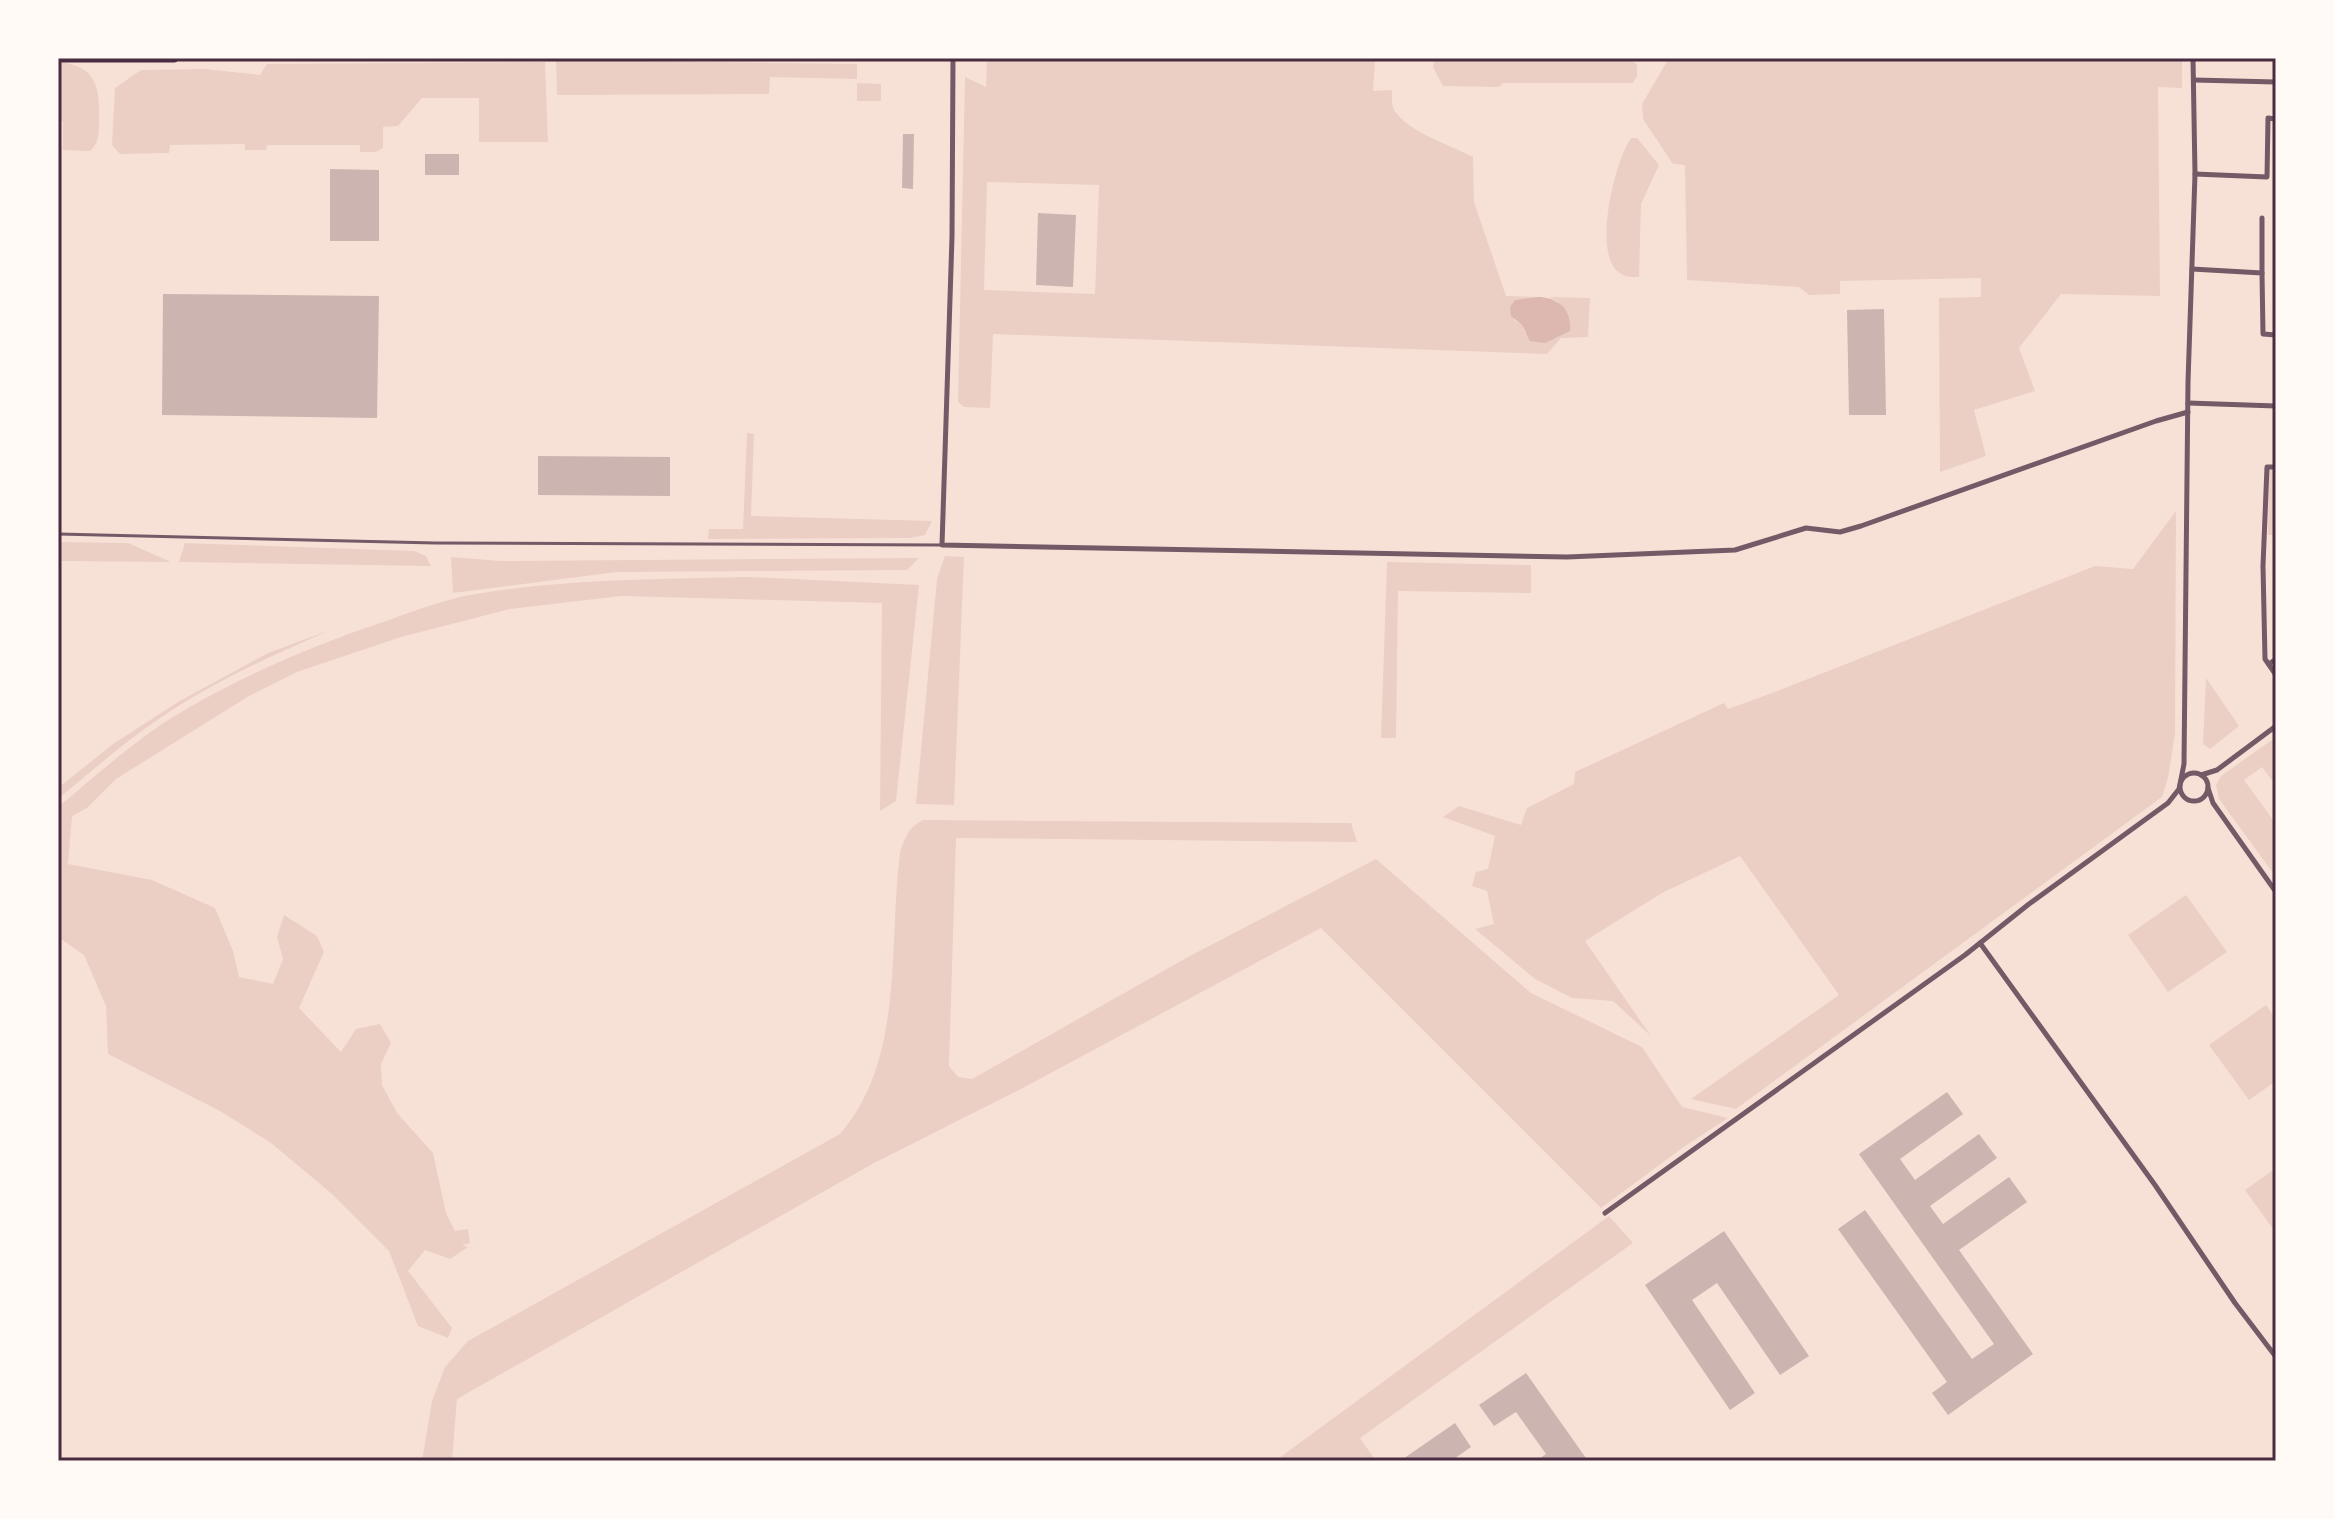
<svg xmlns="http://www.w3.org/2000/svg" width="2334" height="1519" font-family="'Fira Sans',sans-serif">
<style>
.green{fill:#ebcfc5;fill-rule:evenodd}
.water{fill:#dcb8b0}
.building{fill:#ccb4b1}
.lines{fill:none;stroke-linecap:round;stroke-linejoin:round}
.service{stroke:#755966;stroke-width:3}
.minor{stroke:#755966;stroke-width:5}
.trunk{stroke:#4a2c40;stroke-width:9}
.neatline{fill:none;stroke:#4a2c40;stroke-width:3}
</style>
<rect width="100%" height="100%" fill="#f7e1d7"/>
<g class="green">
<path d="M1047,58L1375,60L1373,91L1392,90C1392,100 1391,108 1398,115C1412,133 1452,146 1473,157L1474,202L1506,296L1537,297L1515,300L1514,320L1522,325L1525,333L1559,302L1549,297L1590,298L1588,337L1561,338L1547,354L993,334L990,408L964,407L958,402L965,77L986,87L987,59ZM987,182L1099,185L1095,294L984,290Z"/>
<path d="M1669,58L2182,59V88L2158,87L2160,296L2061,294L2019,348L2035,391L1974,410L1986,456L1940,472L1939,298L1981,297V278L1840,281V294L1809,295L1799,287L1687,280L1685,165L1673,164L1643,119L1642,104Z"/>
<path d="M1440,59H1630L1637,65V76L1633,83H1503L1499,87L1443,86L1433,67L1434,62Z"/>
<path d="M556,60L857,64V79L770,77L769,94L557,95Z"/>
<path d="M58,62C97,65 100,88 99,122C99,134 99,143 90,151L63,150V121H58Z"/>
<path d="M545,62L548,142H479V98H422L398,126L383,127V148L376,152H360V145H267L266,150H245V144L170,145L169,153L120,154L112,145L115,88L141,70L205,69L260,75L267,64Z"/>
<path d="M857,83L881,84V101H857Z"/>
<path d="M1631,138H1637L1659,165L1641,204L1639,277C1630,277 1623,277 1616,270C1594,247 1615,161 1631,138Z"/>
<path d="M747,433L754,434L751,516L932,521L925,535L910,538L708,539L709,529H743Z"/>
<path d="M2269,469L2276,470V535H2268Z"/>
<path d="M2176,511L2175,733L2168,778L2162,797L1736,1109L1691,1099L1839,995L1740,856L1662,893L1585,941L1651,1036L1613,1001L1572,998L1535,979L1475,929L1494,924L1487,891L1472,886L1476,872L1488,869L1495,836L1443,817L1459,806L1521,825L1527,808L1574,784L1575,772L1724,703L1728,709L1775,692L2095,566L2133,569Z"/>
<path d="M58,542L128,543L171,562L58,561Z"/>
<path d="M185,543L414,551L426,556L431,566L179,562Z"/>
<path d="M945,556L964,557L954,805L916,804L937,579Z"/>
<path d="M451,557L500,561L919,558L907,570L617,572L453,593Z"/>
<path d="M1387,562L1531,565V593L1398,591L1396,738H1381Z"/>
<path d="M749,577L919,585L896,801L880,811L882,603L621,596L510,609L401,637L297,672L249,696L116,779L87,808L72,816L68,864L152,880L215,908L233,951L239,977L273,984L283,959L277,937L284,915L317,936L324,952L299,1008L341,1052L356,1029L380,1024L391,1043L381,1064L382,1085L397,1113L433,1153L446,1213L455,1231L468,1229L470,1243L462,1245L468,1247L450,1259L425,1250L408,1271L452,1328L448,1338L418,1326L389,1251L332,1194L271,1143L220,1111L108,1054L106,1006L84,955L58,937V807C98,774 138,737 183,711C244,675 310,647 377,624C407,614 438,601 470,595C561,579 656,579 749,577Z"/>
<path d="M330,630C278,653 224,677 175,708C133,735 96,767 58,799V788L113,744L178,702L268,653Z"/>
<path d="M2206,678L2239,726L2210,749L2203,744Z"/>
<path d="M2276,737V786L2262,767L2244,780L2276,824V877L2219,799L2216,785L2221,776Z"/>
<path d="M923,820L1351,823L1357,842L956,838L949,1066L958,1077L972,1079L1188,957L1376,859L1531,993L1642,1047L1682,1107L1728,1118L1685,1146L1601,1208L1321,928L1019,1090L874,1163L457,1399L452,1461H422L432,1401L445,1367L468,1341L840,1134C905,1059 888,946 900,853C905,837 908,828 923,820Z"/>
<path d="M2186,895L2227,952L2168,992L2128,935Z"/>
<path d="M2266,1005L2276,1019V1081L2249,1100L2209,1045Z"/>
<path d="M2276,1168V1233L2245,1190Z"/>
<path d="M1609,1216L1633,1243L1360,1438L1376,1461H1275Z"/>
</g>
<path class="water" d="M1537,297C1557,297 1572,308 1570,331L1545,343L1530,341L1522,325L1511,316L1510,307L1515,300Z"/>
<g class="building">
<path d="M903,134H914L913,189L902,188Z"/>
<rect x="425" y="154" width="34" height="21"/>
<path d="M330,169L379,170V241H330Z"/>
<path d="M1038,213L1076,215L1073,287L1036,285Z"/>
<path d="M163,294L379,296L377,418L162,415Z"/>
<path d="M1884,309L1886,415H1849L1847,310Z"/>
<path d="M538,456L670,457V496L538,495Z"/>
<path d="M1947,1092L1963,1114L1900,1159L1915,1180L1979,1134L1997,1158L1930,1206L1943,1224L2009,1177L2027,1202L1959,1250L2033,1354L1948,1415L1932,1393L1947,1382L1838,1229L1865,1210L1972,1359L1994,1344L1859,1154Z"/>
<path d="M1724,1231L1809,1356L1780,1375L1717,1283L1692,1300L1755,1393L1730,1410L1645,1285Z"/>
<path d="M1526,1373L1588,1461H1536L1546,1454L1516,1412L1494,1426L1479,1405Z"/>
<path d="M1455,1423L1471,1447L1451,1461H1400Z"/>
</g>
<g class="lines">
<path class="service" d="M58,534L435,543L942,545"/>
<g class="minor">
<path d="M953,58L952,237L942,545L1567,557L1735,550L1806,528L1840,532L1861,526L2156,421L2188,412"/>
<path d="M2194,80L2276,82"/>
<path d="M2195,174L2267,177L2268,118L2276,119"/>
<path d="M2262,218V273"/>
<path d="M2192,269L2262,273L2263,334L2276,335"/>
<path d="M2188,403L2276,406"/>
<path d="M2276,467H2267L2263,566L2265,659L2276,675"/>
<path d="M2269,664L2276,659"/>
<circle cx="2194" cy="787" r="14"/>
<path d="M2201,775L2217,770L2276,726"/>
<path d="M2208,788L2213,803L2276,892"/>
<path d="M1980,943L2155,1185L2235,1303L2276,1357"/>
<path d="M1605,1213L1965,955L2029,904L2168,803L2179,789L2184,764L2188,382L2195,174L2193,58"/>
</g>
<path class="trunk" d="M58,58H174"/>
</g>
<rect width="2334" height="1519" fill="none" stroke="#fffaf5" stroke-width="120"/>
<rect x="60" y="60" width="2214" height="1399" class="neatline"/>
</svg>
